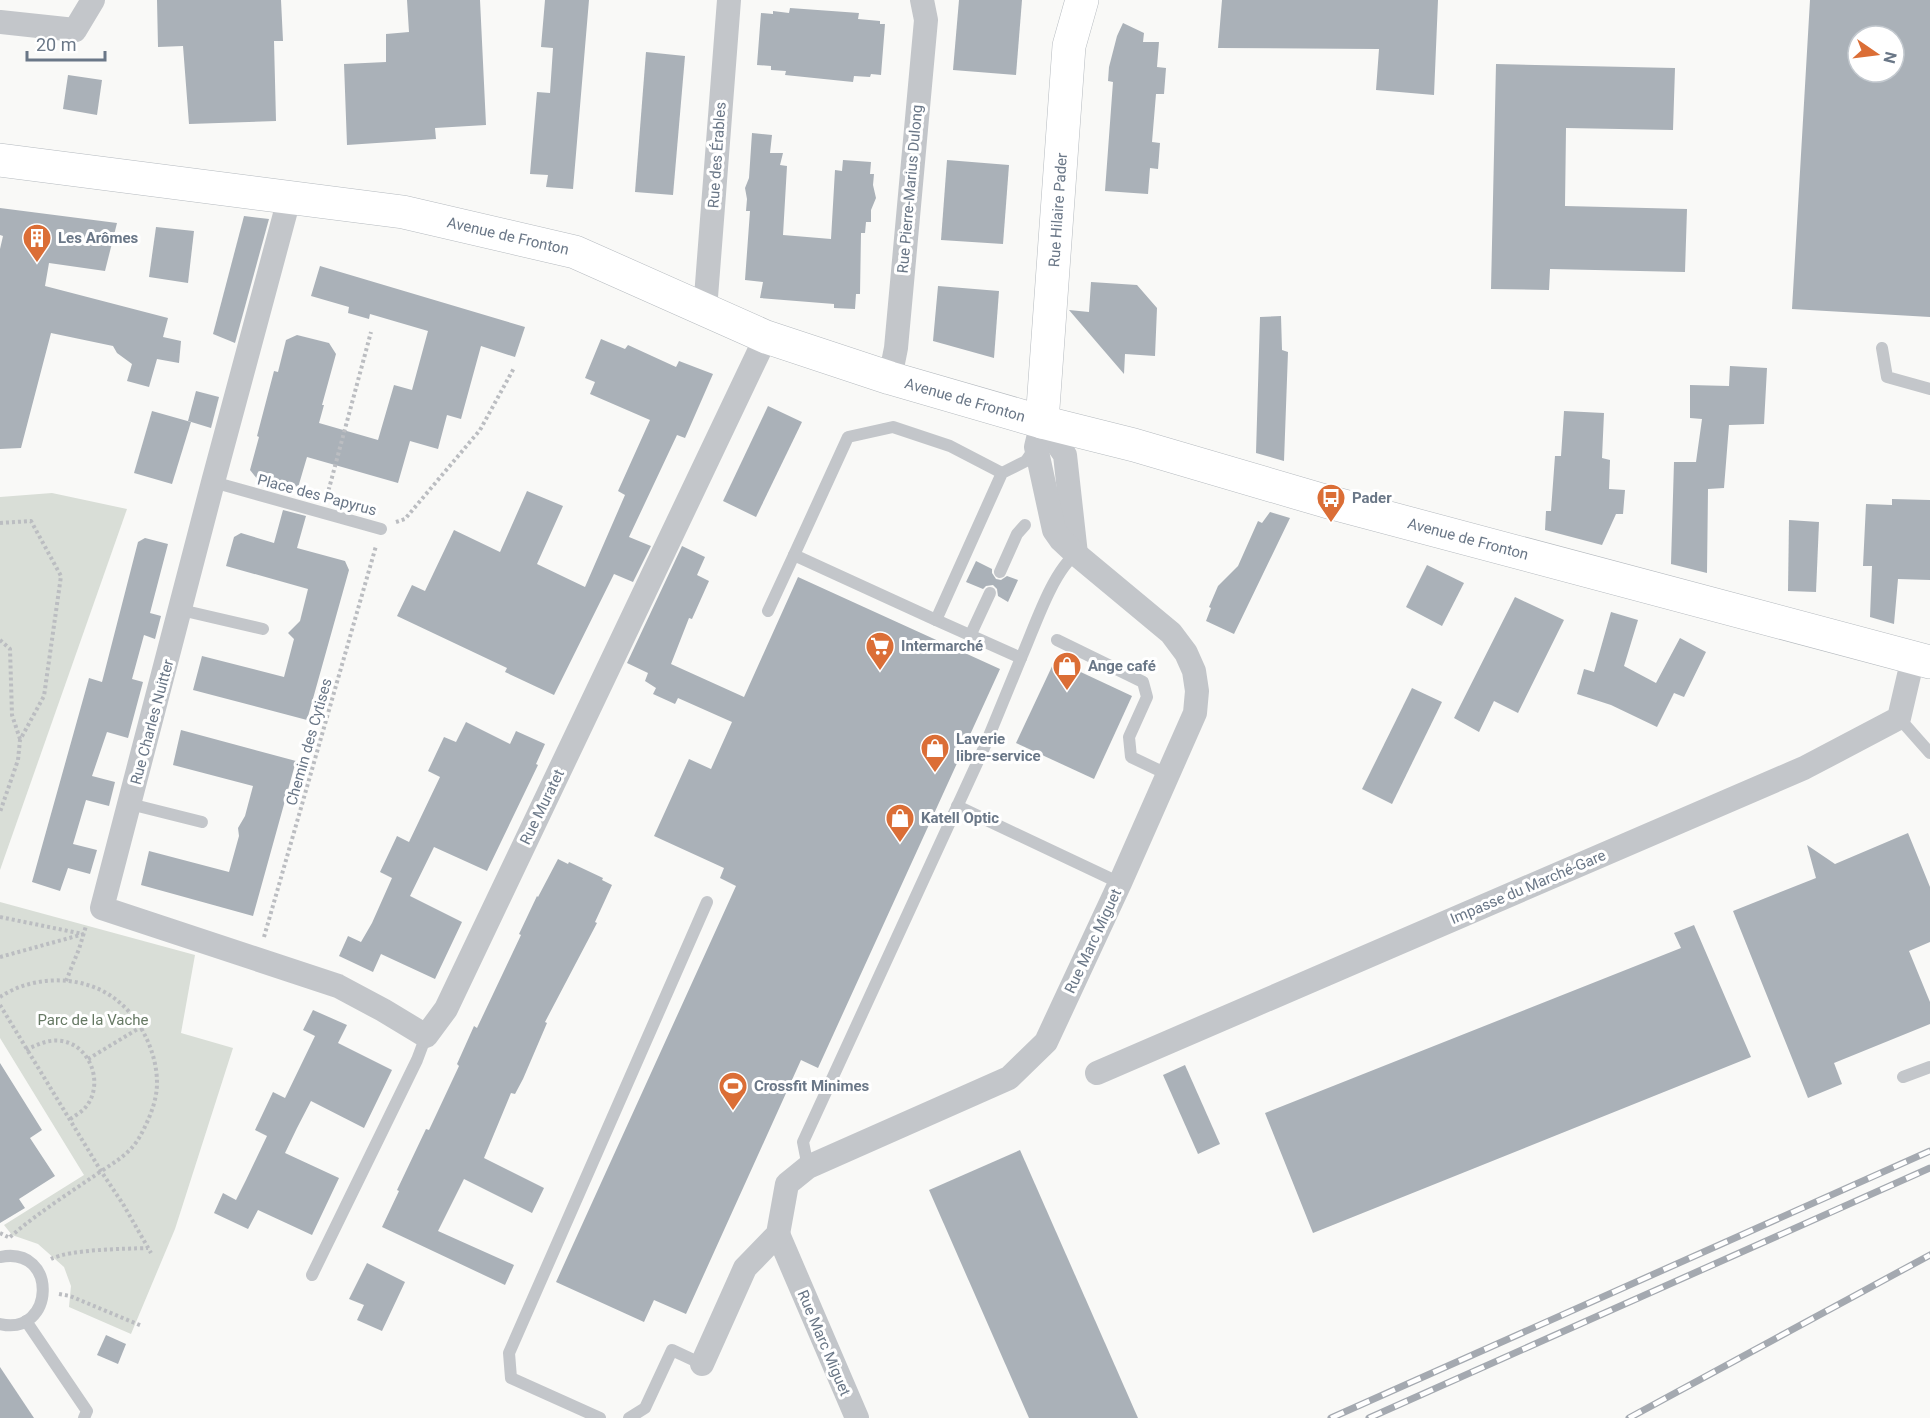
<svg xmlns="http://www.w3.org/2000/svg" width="1930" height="1418" font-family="Roboto,sans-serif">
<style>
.green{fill:#d9ded7}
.building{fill:#aab1b8;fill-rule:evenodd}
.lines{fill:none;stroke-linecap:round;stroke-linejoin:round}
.secondary-casing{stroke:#b5babf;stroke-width:34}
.path{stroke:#bbbdc1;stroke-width:4;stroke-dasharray:3 3;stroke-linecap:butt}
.lane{stroke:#c3c6ca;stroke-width:12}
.street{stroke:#c3c6ca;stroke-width:24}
.secondary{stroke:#fff;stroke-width:33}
.rail-casing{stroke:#a4a9b0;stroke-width:7}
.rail{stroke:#fff;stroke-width:4.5;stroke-dasharray:14;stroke-linecap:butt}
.labels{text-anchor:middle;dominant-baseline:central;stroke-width:6;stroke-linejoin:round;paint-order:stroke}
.street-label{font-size:15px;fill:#6a7787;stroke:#fff}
.poi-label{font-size:15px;font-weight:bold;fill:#6a7787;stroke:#fff;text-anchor:start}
.park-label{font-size:15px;fill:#667964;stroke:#fff}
</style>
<rect width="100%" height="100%" fill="#f9f9f7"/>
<g class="green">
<path d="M52,493L127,509L0,870V497Z"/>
<path d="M0,902L195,955L181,1033L233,1048L175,1229L131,1334L69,1307L71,1286L64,1267L38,1244L12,1235L4,1225L84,1175L0,1038Z"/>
</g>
<g class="building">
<path d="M157,0H281L283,41H274L276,121L189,124L183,46L158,47Z"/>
<path d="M407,0H480L486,125L435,128L436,139L347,145L344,64L386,62V34L409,32Z"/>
<path d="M545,0H589L573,189L546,187L548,175L530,174L537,92L550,93L553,48L541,47Z"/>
<path d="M959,0H1022L1016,75L953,70Z"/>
<path d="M1222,0H1438L1434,95L1376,90L1379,49L1218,48Z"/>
<path d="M1810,0H1930V317L1792,309ZM1858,36H1894V72H1858Z"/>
<path d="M790,8L859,13L858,19L880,21V24H885L881,75L871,74L870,77L854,76L853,82L785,75L786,71L771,70V66L757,65L761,13L773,14V11L789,13Z"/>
<path d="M1123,23L1144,33L1143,42H1159L1157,67L1166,68L1164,94H1156L1152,142L1160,143L1158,169L1150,168L1148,194L1105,191L1113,82L1108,81L1109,67L1117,36Z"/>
<path d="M646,52L685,56L673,195L635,192Z"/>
<path d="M1496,64L1675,68L1673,130L1566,128L1565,206L1687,209L1685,272L1550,269L1549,290L1491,289Z"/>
<path d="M68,75L102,80L97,115L63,109Z"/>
<path d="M752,133L772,135L770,153H783L780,165L787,166L783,235L831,239L835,170L842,171L843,160L871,162L870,174H874L873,185L876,198L871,210V222H866L865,233H861L860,294H856L855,309L834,308V304L760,298L763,282L745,280L750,211H746L747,199L745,188L749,178Z"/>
<path d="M947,160L1009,165L1003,244L941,240Z"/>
<path d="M0,208L117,223L105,271L49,263L45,286L168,318L163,337L181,341L179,363L157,359L149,387L127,381L132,364L117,353L113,346L51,333L21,448L0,449V249L3,236L0,235Z"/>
<path d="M244,216L269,219L235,343L213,334Z"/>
<path d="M156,227L194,231L188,283L149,277Z"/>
<path d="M320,266L525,327L515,357L481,346L461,419L447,415L438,449L410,441L398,483L307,457L297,491L258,480L250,470L259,437L257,436L274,371L278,372L286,340L297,335L329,343L336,354L322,405H324L319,423L378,440L394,385L412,390L428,331L370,314L369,319L348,313L349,307L311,296Z"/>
<path d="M1091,282L1137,285L1157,308L1155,356L1125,354L1124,374L1069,310L1089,312Z"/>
<path d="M938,286L999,291L994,358L933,341Z"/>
<path d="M1281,316L1282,350L1288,352L1284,461L1256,453L1260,317Z"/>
<path d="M601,339L625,349L628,345L676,367L679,361L713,374L685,438L677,435L629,537L651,546L633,582L614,574L554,695L505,672L507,668L397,616L412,585L425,591L454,530L500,552L527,491L563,506L537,564L585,587L625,495L618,491L650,420L590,394L595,382L585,378Z"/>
<path d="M1730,366L1767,368L1764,424L1729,425L1724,488L1708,489L1707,573L1671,564L1674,462H1696L1702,419L1690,418V385L1729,386Z"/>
<path d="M196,391L219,397L211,428L188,421Z"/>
<path d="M768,406L802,422L756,517L723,501Z"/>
<path d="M152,411L191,422L172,484L134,473Z"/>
<path d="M1564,411L1604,413L1602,458L1610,460L1609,489L1625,490L1623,514H1616L1602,545L1545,530L1546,511H1551L1555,456H1561Z"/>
<path d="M1892,499L1930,500V580L1898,579L1894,624L1870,617L1872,566H1863L1866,504L1892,505Z"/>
<path d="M283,510L306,516L297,548L345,561L349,570L307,720L193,690L202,656L284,677L294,639L288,633L300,621L308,589L226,566L234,537L241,533L274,543Z"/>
<path d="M1270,512L1290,518L1234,634L1206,621L1211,608L1209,607L1218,586L1238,566L1258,521L1262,523Z"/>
<path d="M1789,520L1819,522L1816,592L1788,591Z"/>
<path d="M145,538L168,544L150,613L161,616L155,639L144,635L132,679L143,682L128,738L107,732L92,776L115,782L109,806L86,800L73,844L97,850L90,874L68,868L60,891L32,882L89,678L102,682L138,542Z"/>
<path d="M682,546L705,557L697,575L709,581L692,619L689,618L671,664L744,697L798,577L1000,669L818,1068L801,1060L686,1314L654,1300L644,1322L556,1282L736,886L720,878L724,868L654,836L689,759L711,769L732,722L678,698L675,704L653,694L656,688L645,681L648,673L627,663Z"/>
<path d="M976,561L992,569V573L996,579L1001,580L1007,576L1018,580L1008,602L998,596L997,589L993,585L986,586L983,589L966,582Z"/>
<path d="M1427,565L1464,583L1442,626L1406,607Z"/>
<path d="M1515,597L1564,620L1518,713L1494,701L1479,732L1454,718Z"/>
<path d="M1611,612L1638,620L1624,666L1656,683L1680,638L1706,652L1684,697L1674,693L1657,727L1611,705L1577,694L1584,669L1594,672Z"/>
<path d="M1055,660L1132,696L1094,779L1016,743Z"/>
<path d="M1412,688L1442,702L1392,804L1362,789Z"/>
<path d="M466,722L510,744L516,731L545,744L536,764L538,765L487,871L434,847L410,896L462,922L435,979L381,954L373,972L339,956L348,936L361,942L372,923L392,878L380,872L397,836L409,842L440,777L428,771L444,737L456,742Z"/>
<path d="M181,730L296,761L253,916L141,885L149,851L229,872L239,836L238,828L245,816L253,786L173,765Z"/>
<path d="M1908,833L1930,887V942L1909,951L1930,1002V1024L1834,1063L1842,1084L1808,1098L1733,911L1816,878L1807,845L1835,864Z"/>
<path d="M558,859L568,864L569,862L603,878L602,880L612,885L595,922L597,923L545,1022L547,1023L523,1079L515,1094L511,1093L484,1158L544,1188L532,1213L464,1179L438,1231L514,1265L505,1285L382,1227L399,1191L397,1190L426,1129L429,1130L459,1066L457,1064L474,1026L477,1028L521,935L519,934L537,896L538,897Z"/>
<path d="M1694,925L1751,1057L1313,1233L1265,1113L1681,948L1674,933Z"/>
<path d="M313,1010L347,1025L338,1043L392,1070L364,1128L311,1101L297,1128L285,1153L339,1178L312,1235L258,1210L248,1229L214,1213L223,1193L236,1200L246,1180L267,1136L255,1130L273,1092L285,1098L315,1036L303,1030Z"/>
<path d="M0,1063L42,1130L30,1138L55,1176L19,1199L25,1208L0,1223Z"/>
<path d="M1185,1065L1220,1144L1198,1154L1163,1075Z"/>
<path d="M1020,1150L1138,1418H1029L929,1190Z"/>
<path d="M367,1263L405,1282L382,1331L357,1320L364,1305L349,1299Z"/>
<path d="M106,1335L126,1344L118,1364L97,1355Z"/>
<path d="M0,1367L34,1418H0Z"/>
</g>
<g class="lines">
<g class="secondary-casing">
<g id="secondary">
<path d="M0,160L403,212L575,252L766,337L890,378L1042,422L1134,445L1325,501L1930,662"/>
<path d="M1042,422L1069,46L1082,0"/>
</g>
</g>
<g class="path">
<path d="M327,496L371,332"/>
<path d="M396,522L405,519L480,430L514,368"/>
<path d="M0,523L31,521L61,576L44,696L20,740L18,760L0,812"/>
<path d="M0,640L10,649L12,715L20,739"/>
<path d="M0,917L83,934"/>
<path d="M264,937L376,546"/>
<path d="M0,957L84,934"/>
<path d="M66,981L79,949L86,926"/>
<path d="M0,997C27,979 65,975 96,988C132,1002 157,1045 157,1083C157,1102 148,1122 139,1138C129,1155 113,1163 97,1174C68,1194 36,1214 9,1238"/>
<path d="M0,1005L101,1171L123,1204L151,1253"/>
<path d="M26,1050C38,1044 49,1039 62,1041C92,1046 105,1087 84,1109C80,1113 74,1116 69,1120"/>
<path d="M88,1059L141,1027"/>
<path d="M0,1233L8,1237"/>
<path d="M51,1259C71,1249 124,1249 148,1248"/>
<path d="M59,1294L70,1296L142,1326"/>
</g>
<g class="lane">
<path d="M1882,348L1887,377L1930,389"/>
<path d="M1035,448L1026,461L1002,473L936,620L1021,658C1034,629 1052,572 1076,554"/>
<path d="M213,482L381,529"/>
<path d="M1000,572L1017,534L1025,525"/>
<path d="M181,610L263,629"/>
<path d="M768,611L794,555"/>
<path d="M936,620L794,555L848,437L893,427L950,446L1002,473"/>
<path d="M970,636L990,593"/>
<path d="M1057,640L1143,682L1147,697L1129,737L1131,757L1169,775"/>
<path d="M1899,718L1930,753"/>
<path d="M130,804L202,822"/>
<path d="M957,806L1120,883"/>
<path d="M1903,1077L1930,1067"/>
<path d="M808,1167L803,1142L984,748L1021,658"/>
<path d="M0,1257C59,1245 55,1337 0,1324"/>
<path d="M312,1275L417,1060L426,1036"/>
<path d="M26,1321L87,1411L84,1418"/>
<path d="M600,1418L511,1378L509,1353L707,902"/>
<path d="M629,1418L645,1408L672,1350L702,1364"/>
</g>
<g class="street">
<path d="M0,22L75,30L93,0"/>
<path d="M288,196L285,214L213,482L102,908L338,986L383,1010L426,1036L446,1009L766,337"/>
<path d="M705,310L729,0"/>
<path d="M890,378L896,348L926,20L922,0"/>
<path d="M1042,422L1065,455L1076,554"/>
<path d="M1097,1073L1804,768L1899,718L1913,658"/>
<path d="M778,1234L857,1418"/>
<path d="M702,1364L745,1268L778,1234L787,1184L808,1167L1009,1078L1046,1042L1120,883L1195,713L1197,691L1194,671L1186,653L1171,633L1076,554L1061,540L1054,530L1036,447L1042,422"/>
</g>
<use href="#secondary" class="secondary"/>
<g class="rail-casing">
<g id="rail">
<path d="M1331,1418L1930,1151"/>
<path d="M1369,1418L1930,1168"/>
<path d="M1629,1418L1930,1255"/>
</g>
</g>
<use href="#rail" class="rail"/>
</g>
<defs>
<g id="building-pin" transform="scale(1.5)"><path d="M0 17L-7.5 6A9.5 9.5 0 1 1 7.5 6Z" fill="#db6e36" stroke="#fff"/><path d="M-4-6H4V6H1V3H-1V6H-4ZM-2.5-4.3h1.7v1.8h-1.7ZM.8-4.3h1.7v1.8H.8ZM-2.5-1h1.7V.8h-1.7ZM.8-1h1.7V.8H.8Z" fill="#fff"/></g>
<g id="bus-pin" transform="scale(1.5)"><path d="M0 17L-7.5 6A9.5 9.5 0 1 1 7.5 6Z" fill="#db6e36" stroke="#fff"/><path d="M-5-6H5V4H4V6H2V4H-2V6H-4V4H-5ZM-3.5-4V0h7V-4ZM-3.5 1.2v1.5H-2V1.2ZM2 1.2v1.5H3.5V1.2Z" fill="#fff"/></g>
<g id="supermarket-pin" transform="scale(1.5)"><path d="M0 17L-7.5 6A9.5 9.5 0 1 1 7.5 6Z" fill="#db6e36" stroke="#fff"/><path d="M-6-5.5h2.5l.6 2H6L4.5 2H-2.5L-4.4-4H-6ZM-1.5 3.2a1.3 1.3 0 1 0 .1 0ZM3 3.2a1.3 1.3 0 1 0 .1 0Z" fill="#fff"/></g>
<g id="shop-pin" transform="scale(1.5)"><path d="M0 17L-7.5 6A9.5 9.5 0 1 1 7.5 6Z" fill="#db6e36" stroke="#fff"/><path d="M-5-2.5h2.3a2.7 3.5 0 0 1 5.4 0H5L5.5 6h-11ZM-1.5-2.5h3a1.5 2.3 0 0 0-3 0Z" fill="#fff"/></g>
<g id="stadium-pin" transform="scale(1.5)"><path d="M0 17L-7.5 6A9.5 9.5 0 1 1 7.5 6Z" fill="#db6e36" stroke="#fff"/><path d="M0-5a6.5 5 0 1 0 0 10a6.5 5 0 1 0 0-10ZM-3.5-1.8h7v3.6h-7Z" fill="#fff"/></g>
</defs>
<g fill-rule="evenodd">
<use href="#building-pin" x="37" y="238"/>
<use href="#bus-pin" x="1331" y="498"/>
<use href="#supermarket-pin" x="880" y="646"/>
<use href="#shop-pin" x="1067" y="666"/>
<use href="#shop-pin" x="935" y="748"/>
<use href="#shop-pin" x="900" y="818"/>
<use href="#stadium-pin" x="733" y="1086"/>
</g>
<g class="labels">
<g class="street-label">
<text transform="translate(717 155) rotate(-86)">Rue des Érables</text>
<text transform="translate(910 189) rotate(-85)">Rue Pierre-Marius Dulong</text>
<text transform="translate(1058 210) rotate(-86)">Rue Hilaire Pader</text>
<text transform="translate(508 236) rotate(13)">Avenue de Fronton</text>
<text transform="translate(965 400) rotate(16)">Avenue de Fronton</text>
<text transform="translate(317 495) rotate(15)">Place des Papyrus</text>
<text transform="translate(1468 539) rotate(15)">Avenue de Fronton</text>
<text transform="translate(152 722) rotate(-75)">Rue Charles Nuitter</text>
<text transform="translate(309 742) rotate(-74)">Chemin des Cytises</text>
<text transform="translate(542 807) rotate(-64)">Rue Muratet</text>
<text transform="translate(1528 887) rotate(-23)">Impasse du Marché-Gare</text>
<text transform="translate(1093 941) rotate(-65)">Rue Marc Miguet</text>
<text transform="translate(824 1343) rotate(67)">Rue Marc Miguet</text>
</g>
<g class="poi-label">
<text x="58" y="238">Les Arômes</text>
<text x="1352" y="498">Pader</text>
<text x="901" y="646">Intermarché</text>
<text x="1088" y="666">Ange café</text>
<text x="956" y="739">Laverie<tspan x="956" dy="17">libre-service</tspan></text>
<text x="921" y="818">Katell Optic</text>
<text x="754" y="1086">Crossfit Minimes</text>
</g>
<g class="park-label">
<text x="93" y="1020">Parc de la Vache</text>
</g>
</g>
<g transform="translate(1876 54) rotate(104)"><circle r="28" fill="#ffffff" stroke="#c3c9cf" stroke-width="1.5"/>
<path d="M0-4.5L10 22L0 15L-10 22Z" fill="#db6e36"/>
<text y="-9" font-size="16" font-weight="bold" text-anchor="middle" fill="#6a7787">N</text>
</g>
<path d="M27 51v9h78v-9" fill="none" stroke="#6a7787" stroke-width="3"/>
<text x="36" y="51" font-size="18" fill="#6a7787" stroke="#ffffff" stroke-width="4.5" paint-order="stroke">20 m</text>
</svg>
